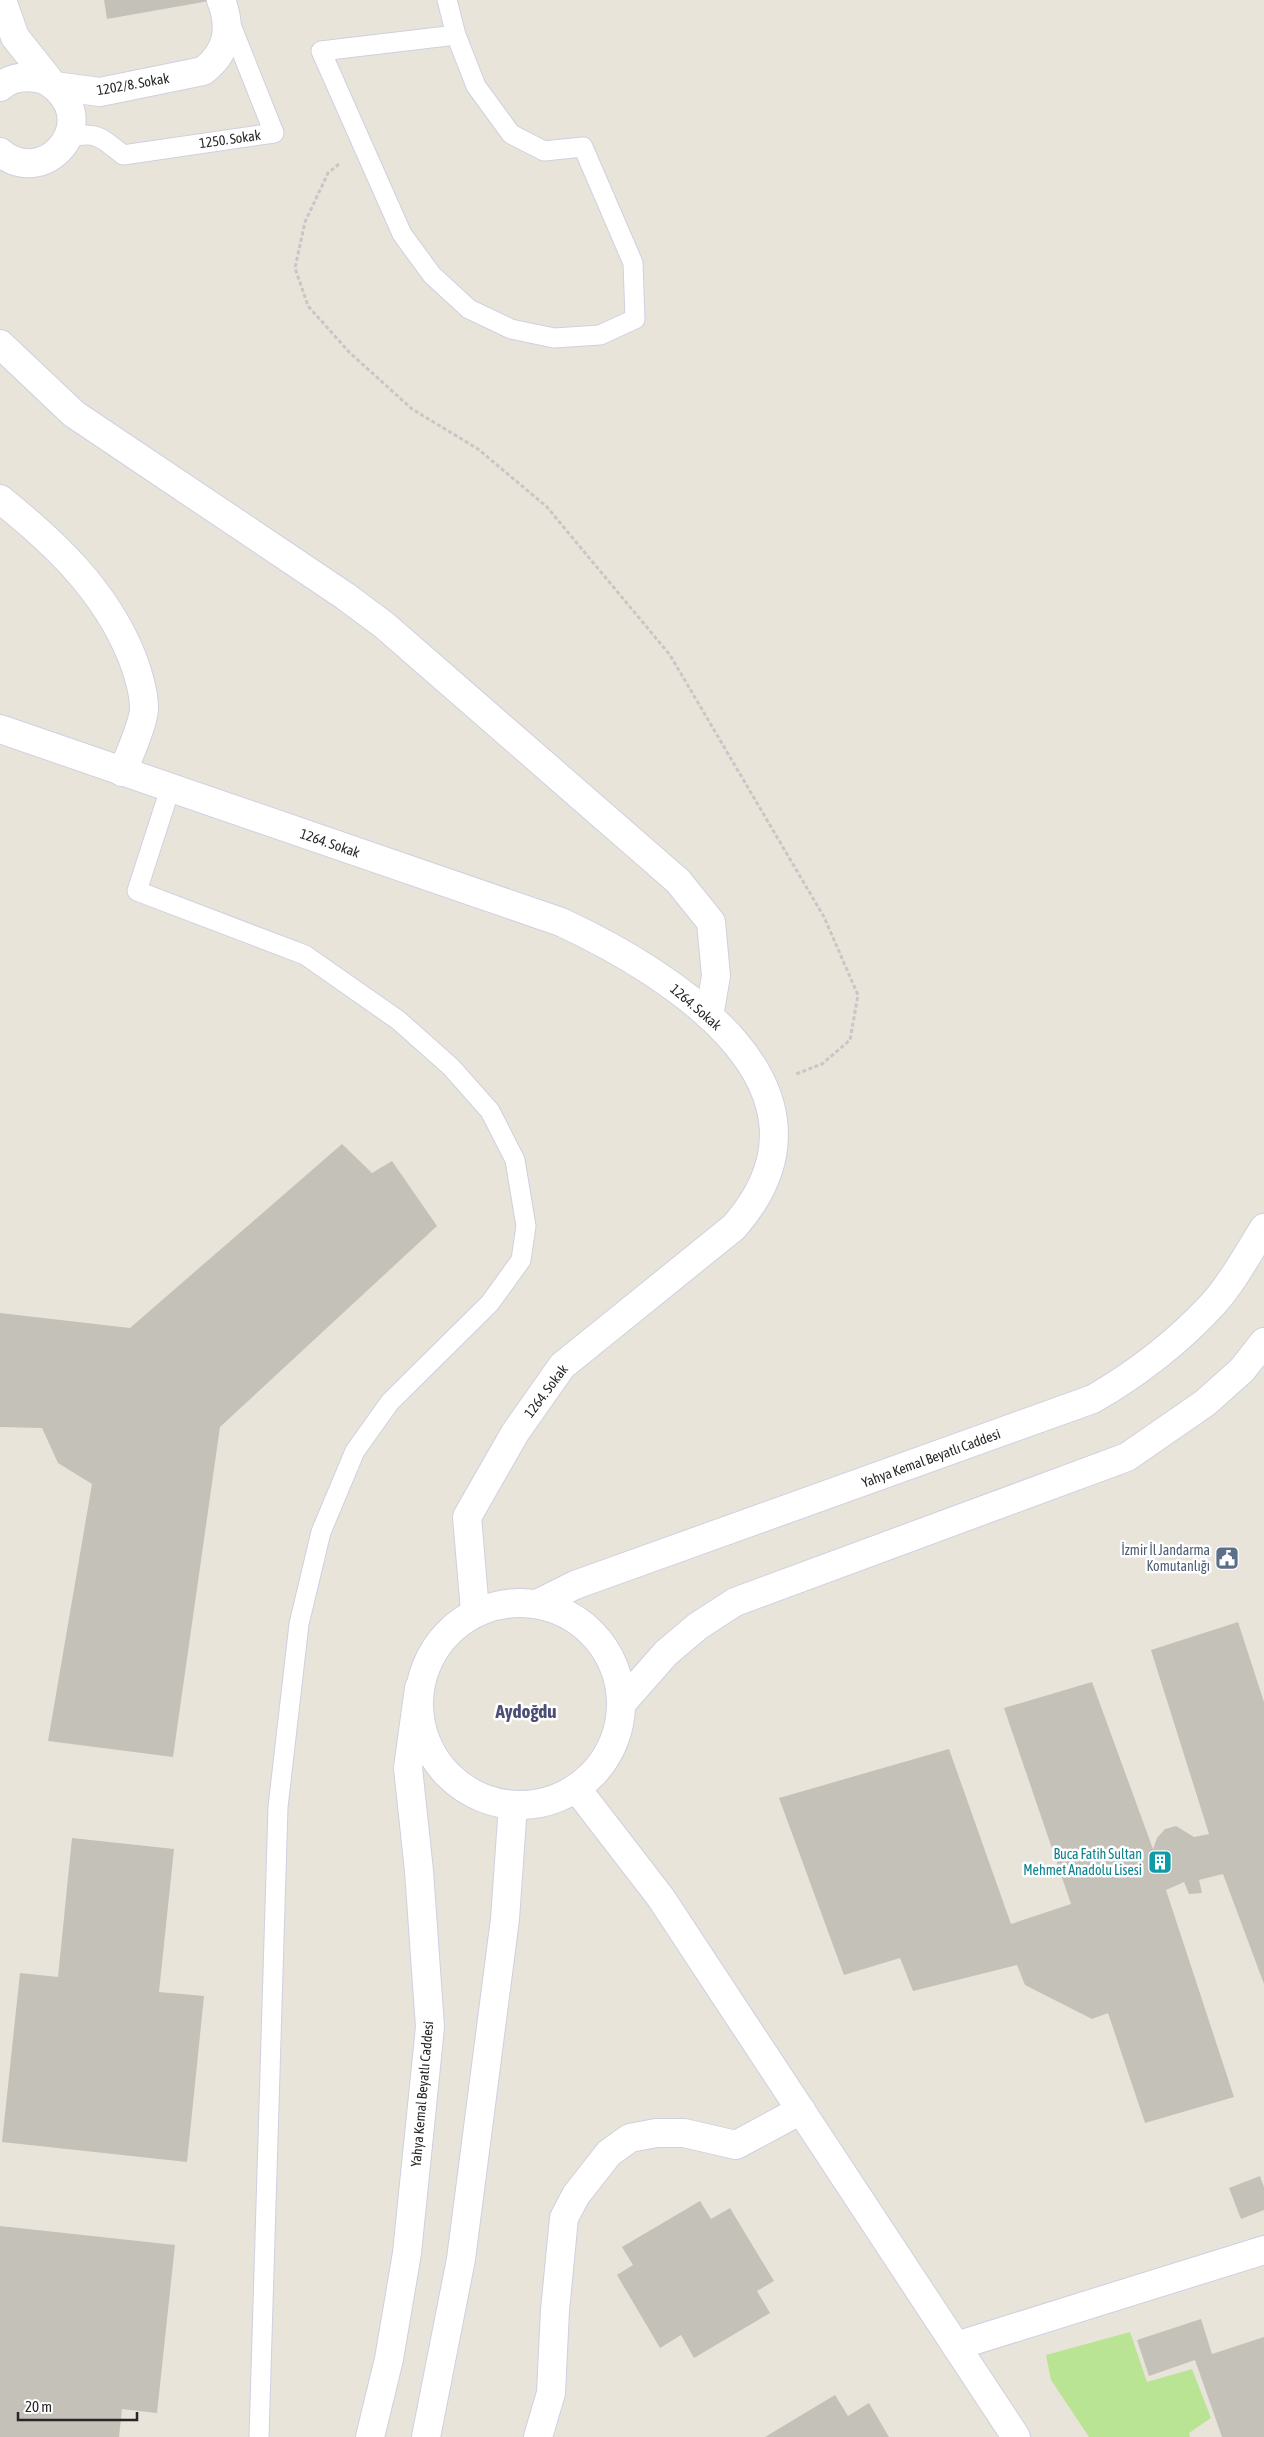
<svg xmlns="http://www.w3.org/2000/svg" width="1264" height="2437" font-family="'Asap Condensed',sans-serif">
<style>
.pitch{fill:#b8e494}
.building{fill:#c4c1b9}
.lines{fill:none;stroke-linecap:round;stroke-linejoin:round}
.lane-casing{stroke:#cfd0e0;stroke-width:21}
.street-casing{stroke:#cfd0e0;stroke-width:30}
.secondary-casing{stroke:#cfd0e0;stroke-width:30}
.path{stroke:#c7c7c7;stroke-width:3;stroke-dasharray:4 2.5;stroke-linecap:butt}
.lane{stroke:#fff;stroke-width:19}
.street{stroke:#fff;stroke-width:28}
.secondary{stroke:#fff;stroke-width:28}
.labels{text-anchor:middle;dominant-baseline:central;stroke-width:5;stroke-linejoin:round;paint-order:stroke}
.street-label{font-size:14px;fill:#272727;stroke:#fff}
.service-label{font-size:14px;fill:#4e5e75;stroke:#fff;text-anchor:end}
.culture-label{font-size:14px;fill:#0d838f;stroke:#fff;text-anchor:end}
.district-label{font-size:19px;font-weight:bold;fill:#4b4d75;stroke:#fff}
</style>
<rect width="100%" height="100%" fill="#e9e4d9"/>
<path class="pitch" d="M1130,2332L1147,2382L1192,2369L1211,2418L1189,2433L1190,2437H1089L1051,2380L1046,2355Z"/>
<g class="building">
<path d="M104,0H209V1L107,19Z"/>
<path d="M342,1144L372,1173L392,1161L437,1226L220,1427L173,1757L48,1741L92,1484L58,1463L42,1428L0,1427V1313L130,1328Z"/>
<path d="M1238,1622L1264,1702V1984L1223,1874L1199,1880L1202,1893L1189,1894L1184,1882L1166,1890L1234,2097L1145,2123L1108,2013L1092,2019L1025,1985L1017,1965L913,1991L900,1958L844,1975L779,1798L949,1749L1011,1924L1071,1904L1004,1708L1092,1682L1153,1849L1157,1838L1165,1829L1176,1826L1194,1837L1209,1834L1151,1650Z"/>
<path d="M72,1838L174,1849L159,1992L204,1996L187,2162L2,2142L20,1973L58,1977Z"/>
<path d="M1260,2176L1264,2187V2210L1241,2219L1229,2188Z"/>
<path d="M700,2201L711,2219L730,2208L774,2281L757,2291L770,2313L694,2358L681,2335L660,2348L617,2275L633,2265L622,2247Z"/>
<path d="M0,2226L175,2245L157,2413L122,2409L119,2437H0Z"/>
<path d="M1201,2319L1212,2354L1264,2337V2437H1222L1195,2360L1149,2376L1137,2340Z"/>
<path d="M835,2395L848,2416L869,2403L889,2437H765Z"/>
</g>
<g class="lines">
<g class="lane-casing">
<g id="lane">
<path d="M447,0L456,35L476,86L511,134L544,151L583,147L633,263L635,319L600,335L554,338L511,329L469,309L432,275L402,234L321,51L456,35"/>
<path d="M68,138C96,130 102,138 123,155L274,133L229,20"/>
<path d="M170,789L137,891L305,955L398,1020L451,1067L490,1111L515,1160L526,1226L521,1260L490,1303L390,1402L355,1451L321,1532L299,1624L278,1807L259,2437"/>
</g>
</g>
<g class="street-casing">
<g id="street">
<path d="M2,0L15,37L54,86L100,92L203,71C228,52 232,28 221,0"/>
<path d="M0,87C10,78 23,76 36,78C45,79 53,84 59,91C97,130 41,188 0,152"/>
<path d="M0,344L74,414L345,596L384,625L678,881L711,922L716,976L709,1016"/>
<path d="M0,499C55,543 105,590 132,657C138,673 144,691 144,708C144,722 128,759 122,772"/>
<path d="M577,1789L661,1898L1016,2437"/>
<path d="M956,2346L1264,2250"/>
<path d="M538,2437L551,2393L555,2310L564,2218L576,2195L609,2153L630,2138L656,2133H684L736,2145L801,2110"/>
</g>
</g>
<g class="secondary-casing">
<g id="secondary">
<path d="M0,729L561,922C673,974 855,1089 734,1227L562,1366L515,1433L467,1517L475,1611"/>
<circle cx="520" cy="1704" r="101"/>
<path d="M539,1603L575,1585L1093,1399C1138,1373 1178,1342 1213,1304C1233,1282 1248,1253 1264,1228"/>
<path d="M622,1703L666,1653L698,1626L735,1602L1127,1457L1205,1403L1242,1370L1264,1342"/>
<path d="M370,2437L389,2359L407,2253L430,2027L419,1871L408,1768L419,1688"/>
<path d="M426,2437L461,2259L505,1919L513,1805"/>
</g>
</g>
<path class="path" d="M339,164L328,173L305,222L295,268L308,306L349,352L412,409L478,449L547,507L670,655L824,917L858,995L850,1040L822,1064L796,1074"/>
<use href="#lane" class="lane"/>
<use href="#street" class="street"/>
<use href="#secondary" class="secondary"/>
</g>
<defs>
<g id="civic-square" transform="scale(1.25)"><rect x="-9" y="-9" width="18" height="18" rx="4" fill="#5c6f8a" stroke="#fff"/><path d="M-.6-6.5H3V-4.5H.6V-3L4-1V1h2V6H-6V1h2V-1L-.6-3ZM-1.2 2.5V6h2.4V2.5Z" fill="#fff"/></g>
<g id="building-square" transform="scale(1.25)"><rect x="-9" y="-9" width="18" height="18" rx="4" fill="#0f9aa8" stroke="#fff"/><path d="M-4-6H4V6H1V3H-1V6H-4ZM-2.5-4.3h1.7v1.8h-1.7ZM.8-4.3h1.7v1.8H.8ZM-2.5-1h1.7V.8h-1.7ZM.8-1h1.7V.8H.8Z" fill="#fff"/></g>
</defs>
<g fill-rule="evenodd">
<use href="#civic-square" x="1227" y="1558"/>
<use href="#building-square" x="1160" y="1862"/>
</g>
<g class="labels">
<g class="street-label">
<text transform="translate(133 84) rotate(-10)">1202/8. Sokak</text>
<text transform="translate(230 139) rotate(-8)">1250. Sokak</text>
<text transform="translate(330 843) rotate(19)">1264. Sokak</text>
<text transform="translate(696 1007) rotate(41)">1264. Sokak</text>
<text transform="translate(546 1391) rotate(-53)">1264. Sokak</text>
<text transform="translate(931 1458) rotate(-20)">Yahya Kemal Beyatlı Caddesi</text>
<text transform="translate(422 2094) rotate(-85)">Yahya Kemal Beyatlı Caddesi</text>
</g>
<g class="service-label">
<text x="1210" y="1550">İzmir İl Jandarma<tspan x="1210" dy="16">Komutanlığı</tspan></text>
</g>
<g class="culture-label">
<text x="1142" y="1854">Buca Fatih Sultan<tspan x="1142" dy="16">Mehmet Anadolu Lisesi</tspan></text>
</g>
<g class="district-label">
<text x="526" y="1711">Aydoğdu</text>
</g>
</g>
<path d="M18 2412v8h119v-8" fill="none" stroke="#272727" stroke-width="2.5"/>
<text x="25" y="2412" font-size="15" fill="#272727" stroke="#ffffff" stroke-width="4" paint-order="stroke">20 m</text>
</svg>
